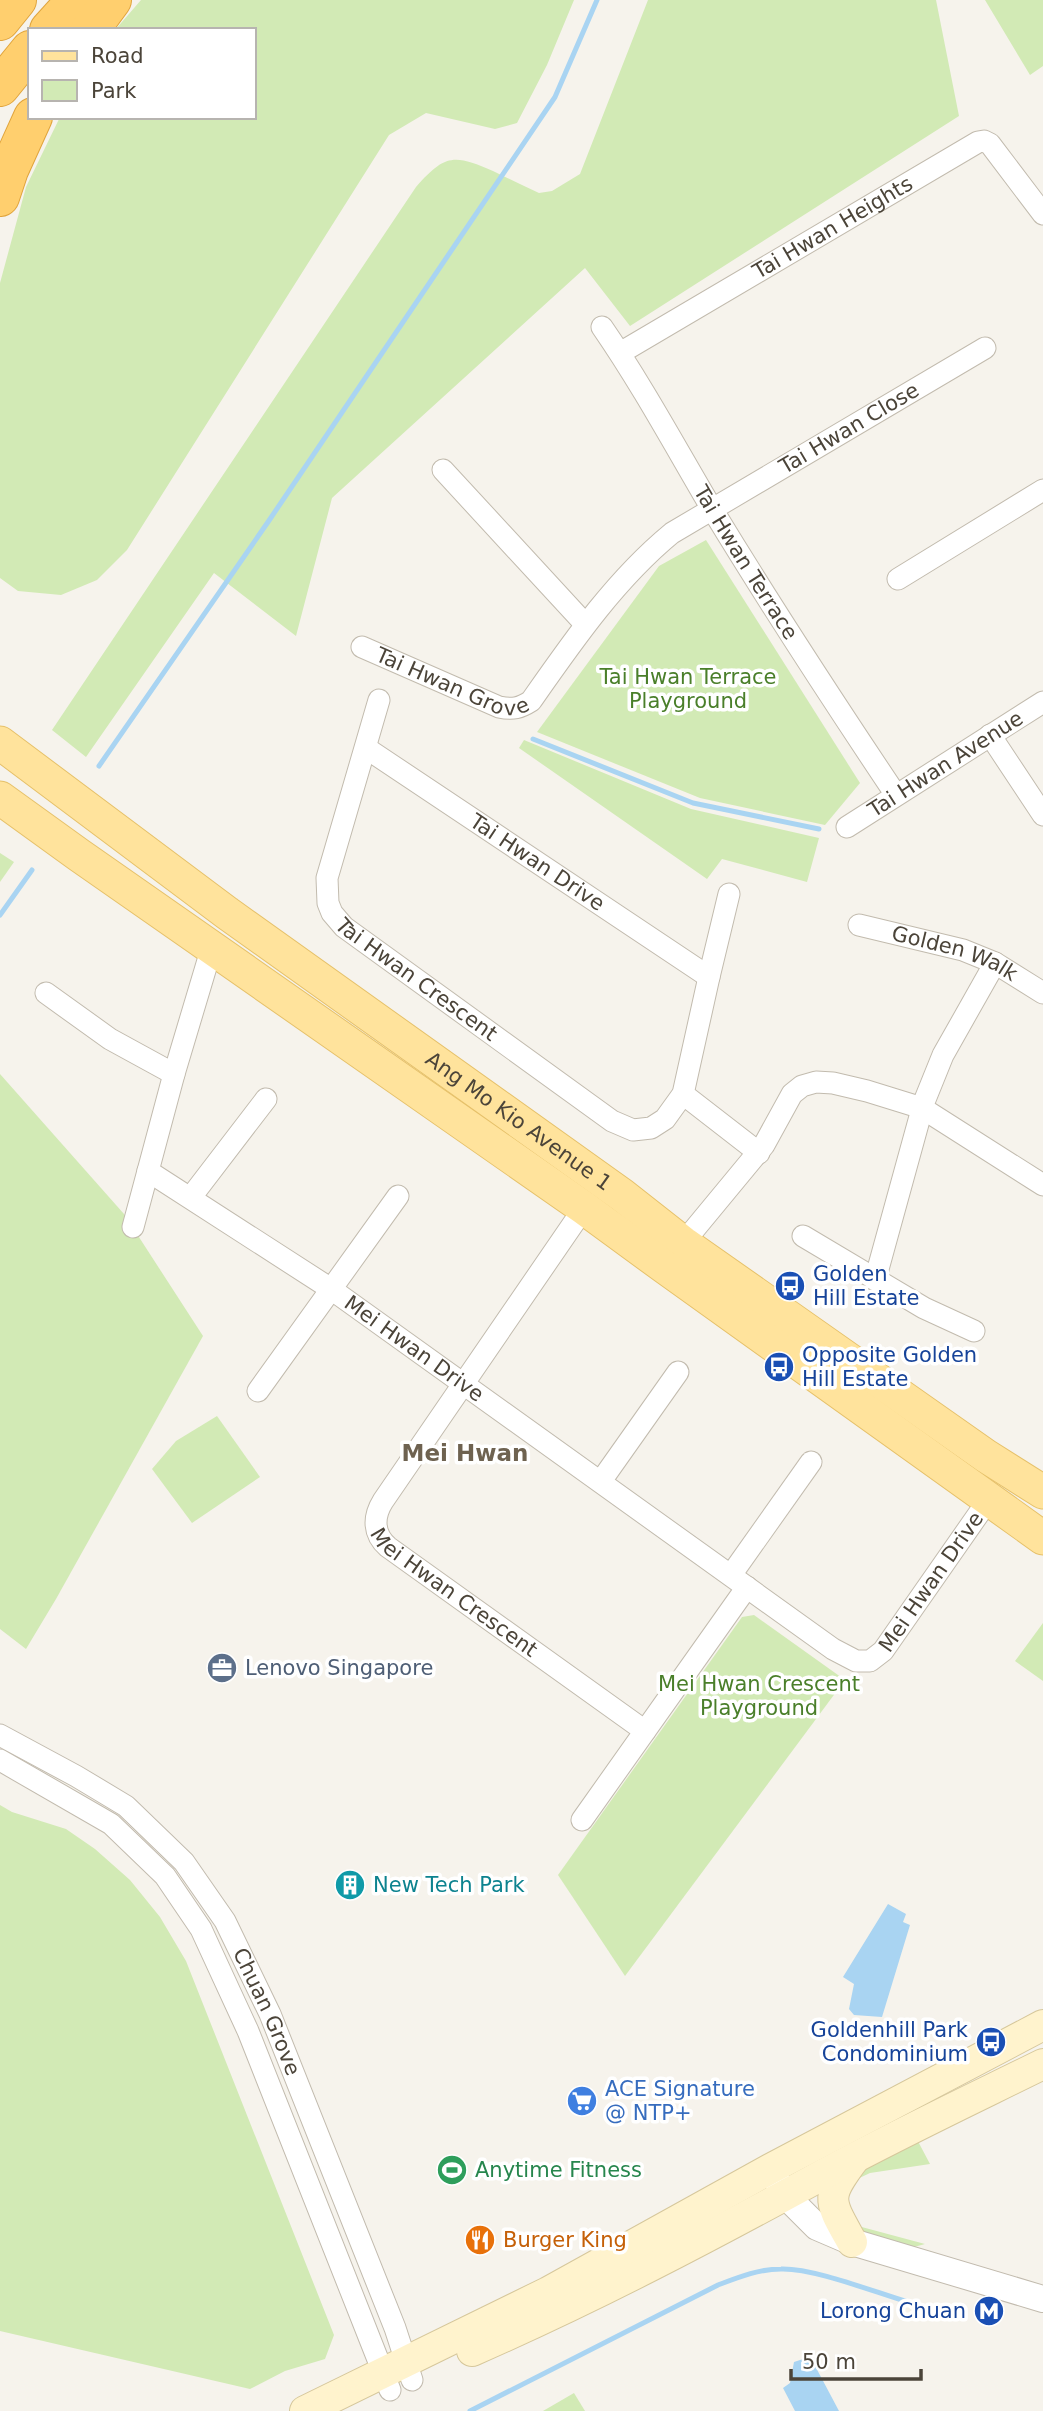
<svg xmlns="http://www.w3.org/2000/svg" width="1043" height="2411" font-family="'DejaVu Sans',sans-serif">
<style>
.green{fill:#d2eab5}
.water{fill:#a9d4f2}
.lines{fill:none;stroke-linecap:round;stroke-linejoin:round}
.stream{stroke:#a9d4f2;stroke-width:5}
.minor-casing{stroke:#c2bbae;stroke-width:23}
.tertiary-casing{stroke:#c2bbae;stroke-width:28}
.secondary-casing{stroke:#d6c79b;stroke-width:32}
.primary-casing{stroke:#e6c16a;stroke-width:35}
.motorway-casing{stroke:#e0a43c;stroke-width:40}
.minor{stroke:#fff;stroke-width:21}
.tertiary{stroke:#fff;stroke-width:26}
.secondary{stroke:#fff3cd;stroke-width:30}
.primary{stroke:#ffe39c;stroke-width:33}
.motorway{stroke:#ffcf6e;stroke-width:38}
.labels{text-anchor:middle;dominant-baseline:central;stroke-width:7;stroke-linejoin:round;paint-order:stroke}
.street-label{font-size:21px;fill:#4b4439;stroke:#fff}
.park-label{font-size:21px;fill:#4a7f2a;stroke:#fff}
.transit-label{font-size:21px;fill:#164399;stroke:#fff;text-anchor:start}
.service-label{font-size:21px;fill:#4e5e75;stroke:#fff;text-anchor:start}
.culture-label{font-size:21px;fill:#0d838f;stroke:#fff;text-anchor:start}
.shop-label{font-size:21px;fill:#366cbe;stroke:#fff;text-anchor:start}
.leisure-label{font-size:21px;fill:#27864d;stroke:#fff;text-anchor:start}
.food-label{font-size:21px;fill:#c56008;stroke:#fff;text-anchor:start}
.neighbourhood-label{font-size:23px;font-weight:bold;fill:#6e6250;stroke:#fff}
</style>
<rect width="100%" height="100%" fill="#f6f3ec"/>
<g class="green">
<path d="M141,0H574L547,65L517,123L495,129L426,113L389,135L127,550L97,580L61,595L18,591L0,578V283L26,187L60,117H254V30H115Z"/>
<path d="M648,0H936L959,116L630,326L585,268L332,498L296,636L214,573L86,757L52,730L416,187C445,154 454,154 493,171C509,179 524,186 539,193L552,191L580,174Z"/>
<path d="M985,0H1043V66L1030,75Z"/>
<path d="M706,540L860,783L825,825L700,798L537,732L659,566Z"/>
<path d="M524,740L691,809L819,838L807,882L722,859L707,879L519,748Z"/>
<path d="M0,853L14,862L0,882Z"/>
<path d="M0,1074L124,1214L203,1336L56,1599L26,1649L0,1629Z"/>
<path d="M217,1416L260,1477L192,1523L152,1469L176,1441Z"/>
<path d="M754,1615L845,1680L625,1976L558,1875L742,1617Z"/>
<path d="M1043,1623V1681L1015,1661Z"/>
<path d="M0,1805L12,1812L66,1829L95,1849L130,1880L160,1917L186,1961L334,2335L325,2359L285,2371L250,2389L0,2331Z"/>
<path d="M912,2130L930,2164L870,2173L853,2181L843,2211L858,2226L925,2244L914,2247L861,2233L833,2208C832,2190 841,2170 856,2158C867,2148 897,2137 912,2130Z"/>
<path d="M574,2393L585,2411H543Z"/>
</g>
<g class="water">
<path d="M888,1904L906,1914L903,1922L910,1925L882,2017L854,2015L849,2009L854,1984L843,1977Z"/>
<path d="M803,2359L813,2362L839,2411H795L783,2388L790,2383L794,2362Z"/>
</g>
<g class="lines">
<g class="stream">
<path d="M533,739L693,803L819,829"/>
<path d="M99,766L268,522L555,97L597,0"/>
<path d="M0,915L32,870"/>
<path d="M470,2411L718,2285C739,2277 759,2269 781,2269C814,2268 874,2292 908,2302"/>
</g>
<g class="minor-casing">
<g id="minor">
<path id="s1" d="M602,327C642,385 676,448 712,509C771,606 833,701 896,795"/>
<path id="s2" d="M620,353L978,142L984,141L990,144L1043,214"/>
<path d="M443,470L585,624"/>
<path d="M898,579L1043,490"/>
<path id="s3" d="M362,647L499,707C513,710 520,708 531,701C573,641 615,580 672,533L985,348"/>
<path id="s4" d="M379,700L327,878L328,903L332,913L344,927L612,1121L633,1130L651,1128L665,1119L683,1094L709,977L729,894"/>
<path d="M990,735L1043,815"/>
<path id="s5" d="M366,748L709,977"/>
<path id="s6" d="M847,827L1043,702"/>
<path id="s7" d="M859,925L963,950L995,963L1043,993"/>
<path d="M46,993L110,1039L174,1074"/>
<path d="M683,1094L759,1153"/>
<path id="s8" d="M148,1171L331,1289L833,1649L856,1661H870L883,1651L989,1499"/>
<path d="M191,1197L266,1099"/>
<path id="s9" d="M584,1208L383,1501C373,1517 373,1534 388,1547L645,1731"/>
<path d="M133,1227L174,1074L212,947"/>
<path d="M803,1236L924,1308L974,1331"/>
<path d="M683,1243L764,1145L792,1094L802,1086L816,1082L833,1083L867,1091L922,1108L1043,1185"/>
<path d="M875,1280L924,1102L943,1055L995,963"/>
<path d="M258,1391L398,1196"/>
<path d="M601,1481L678,1372"/>
<path d="M731,1575L811,1462"/>
<path id="s10" d="M0,1735L76,1776L126,1806L184,1862L225,1921L270,2014L395,2328L412,2380"/>
<path d="M0,1760L111,1824L165,1876L201,1929L248,2031L390,2390"/>
<path d="M582,1820L747,1587"/>
</g>
</g>
<g class="tertiary-casing">
<path id="tertiary" d="M776,2179L786,2196L817,2227L852,2242L1043,2299"/>
</g>
<g class="secondary-casing">
<g id="secondary">
<path d="M852,2242C828,2199 825,2198 855,2158"/>
<path d="M472,2351C593,2298 709,2237 824,2174C896,2135 970,2100 1043,2064"/>
<path d="M305,2411L548,2292L770,2169L1043,2025"/>
</g>
</g>
<g class="primary-casing">
<g id="primary">
<path id="s11" d="M0,743L227,913L622,1195L683,1243L986,1456L1043,1492"/>
<path d="M0,798L79,855L584,1208L666,1268L1043,1538"/>
</g>
</g>
<g class="motorway-casing">
<g id="motorway">
<path d="M0,21L17,0"/>
<path d="M49,30L76,0"/>
<path d="M90,30L112,0"/>
<path d="M0,87L30,50"/>
<path d="M0,197L9,170L33,117"/>
</g>
</g>
<use href="#minor" class="minor"/>
<use href="#tertiary" class="tertiary"/>
<use href="#secondary" class="secondary"/>
<use href="#primary" class="primary"/>
<use href="#motorway" class="motorway"/>
</g>
<defs>
<g id="bus-disc" transform="scale(1.575)"><circle r="9.5" fill="#1a4fb4" stroke="#fff"/><path d="M-5-6H5V4H4V6H2V4H-2V6H-4V4H-5ZM-3.5-4V0h7V-4ZM-3.5 1.2v1.5H-2V1.2ZM2 1.2v1.5H3.5V1.2Z" fill="#fff"/></g>
<g id="office-disc" transform="scale(1.575)"><circle r="9.5" fill="#5c6f8a" stroke="#fff"/><path d="M-6-3h4V-5.5h4V-3h4V5H-6ZM-1-4.5V-3h2v-1.5ZM-6 0V1H6V0Z" fill="#fff"/></g>
<g id="building-disc" transform="scale(1.575)"><circle r="9.5" fill="#0f9aa8" stroke="#fff"/><path d="M-4-6H4V6H1V3H-1V6H-4ZM-2.5-4.3h1.7v1.8h-1.7ZM.8-4.3h1.7v1.8H.8ZM-2.5-1h1.7V.8h-1.7ZM.8-1h1.7V.8H.8Z" fill="#fff"/></g>
<g id="supermarket-disc" transform="scale(1.575)"><circle r="9.5" fill="#3f7fe0" stroke="#fff"/><path d="M-6-5.5h2.5l.6 2H6L4.5 2H-2.5L-4.4-4H-6ZM-1.5 3.2a1.3 1.3 0 1 0 .1 0ZM3 3.2a1.3 1.3 0 1 0 .1 0Z" fill="#fff"/></g>
<g id="stadium-disc" transform="scale(1.575)"><circle r="9.5" fill="#2e9e5b" stroke="#fff"/><path d="M0-5a6.5 5 0 1 0 0 10a6.5 5 0 1 0 0-10ZM-3.5-1.8h7v3.6h-7Z" fill="#fff"/></g>
<g id="restaurant-disc" transform="scale(1.575)"><circle r="9.5" fill="#e8710a" stroke="#fff"/><path d="M-5-6h1v4h1v-4h1v4h1v-4h1v5L-1.5 .5V6h-2V.5L-5-1ZM5-6V6H3V1.5H1.5Q1.5-4 5-6Z" fill="#fff"/></g>
<g id="metro-disc" transform="scale(1.575)"><circle r="9.5" fill="#1a4fb4" stroke="#fff"/><path d="M-5.5 5V-5H-3L0 0L3-5H5.5V5H3V-.5L0 4L-3-.5V5Z" fill="#fff"/></g>
</defs>
<g fill-rule="evenodd">
<use href="#bus-disc" x="790" y="1286"/>
<use href="#bus-disc" x="779" y="1367"/>
<use href="#office-disc" x="222" y="1668"/>
<use href="#building-disc" x="350" y="1885"/>
<use href="#bus-disc" x="991" y="2042"/>
<use href="#supermarket-disc" x="582" y="2101"/>
<use href="#stadium-disc" x="452" y="2170"/>
<use href="#restaurant-disc" x="480" y="2240"/>
<use href="#metro-disc" x="989" y="2311"/>
</g>
<g class="labels">
<g class="street-label">
<text stroke="none"><textPath href="#s2" startOffset="247">Tai Hwan Heights</textPath></text>
<text stroke="none"><textPath href="#s3" startOffset="609">Tai Hwan Close</textPath></text>
<text stroke="none"><textPath href="#s1" startOffset="276">Tai Hwan Terrace</textPath></text>
<text stroke="none"><textPath href="#s3" startOffset="98">Tai Hwan Grove</textPath></text>
<text stroke="none"><textPath href="#s6" startOffset="117">Tai Hwan Avenue</textPath></text>
<text stroke="none"><textPath href="#s5" startOffset="206">Tai Hwan Drive</textPath></text>
<text stroke="none"><textPath href="#s7" startOffset="100">Golden Walk</textPath></text>
<text stroke="none"><textPath href="#s4" startOffset="329">Tai Hwan Crescent</textPath></text>
<text stroke="none"><textPath href="#s11" startOffset="642">Ang Mo Kio Avenue 1</textPath></text>
<text stroke="none"><textPath href="#s8" startOffset="320">Mei Hwan Drive</textPath></text>
<text stroke="none"><textPath href="#s8" startOffset="976">Mei Hwan Drive</textPath></text>
<text stroke="none"><textPath href="#s9" startOffset="486">Mei Hwan Crescent</textPath></text>
<text stroke="none"><textPath href="#s10" startOffset="397">Chuan Grove</textPath></text>
</g>
<g class="park-label">
<text x="688" y="677">Tai Hwan Terrace<tspan x="688" dy="24">Playground</tspan></text>
<text x="759" y="1684">Mei Hwan Crescent<tspan x="759" dy="24">Playground</tspan></text>
</g>
<g class="transit-label">
<text x="813" y="1274">Golden<tspan x="813" dy="24">Hill Estate</tspan></text>
<text x="802" y="1355">Opposite Golden<tspan x="802" dy="24">Hill Estate</tspan></text>
<text x="968" y="2030" text-anchor="end">Goldenhill Park<tspan x="968" dy="24">Condominium</tspan></text>
<text x="966" y="2311" text-anchor="end">Lorong Chuan</text>
</g>
<g class="service-label">
<text x="245" y="1668">Lenovo Singapore</text>
</g>
<g class="culture-label">
<text x="373" y="1885">New Tech Park</text>
</g>
<g class="shop-label">
<text x="605" y="2089">ACE Signature<tspan x="605" dy="24">@ NTP+</tspan></text>
</g>
<g class="leisure-label">
<text x="475" y="2170">Anytime Fitness</text>
</g>
<g class="food-label">
<text x="503" y="2240">Burger King</text>
</g>
<g class="neighbourhood-label">
<text x="465" y="1453">Mei Hwan</text>
</g>
</g>
<rect x="28" y="28" width="228" height="91" fill="#ffffff" stroke="#b7b4b0" stroke-width="2"/>
<rect x="42" y="51" width="35" height="10" fill="#ffe39c" stroke="#b7b4b0" stroke-width="2"/>
<text x="91" y="63" font-size="21" fill="#4b4439">Road</text>
<rect x="42" y="80" width="35" height="21" fill="#d2eab5" stroke="#b7b4b0" stroke-width="2"/>
<text x="91" y="98" font-size="21" fill="#4b4439">Park</text>
<path d="M791 2369v10h130v-10" fill="none" stroke="#4b4439" stroke-width="3.5"/>
<text x="802" y="2369" font-size="21" fill="#4b4439" stroke="#ffffff" stroke-width="5" paint-order="stroke">50 m</text>
</svg>
